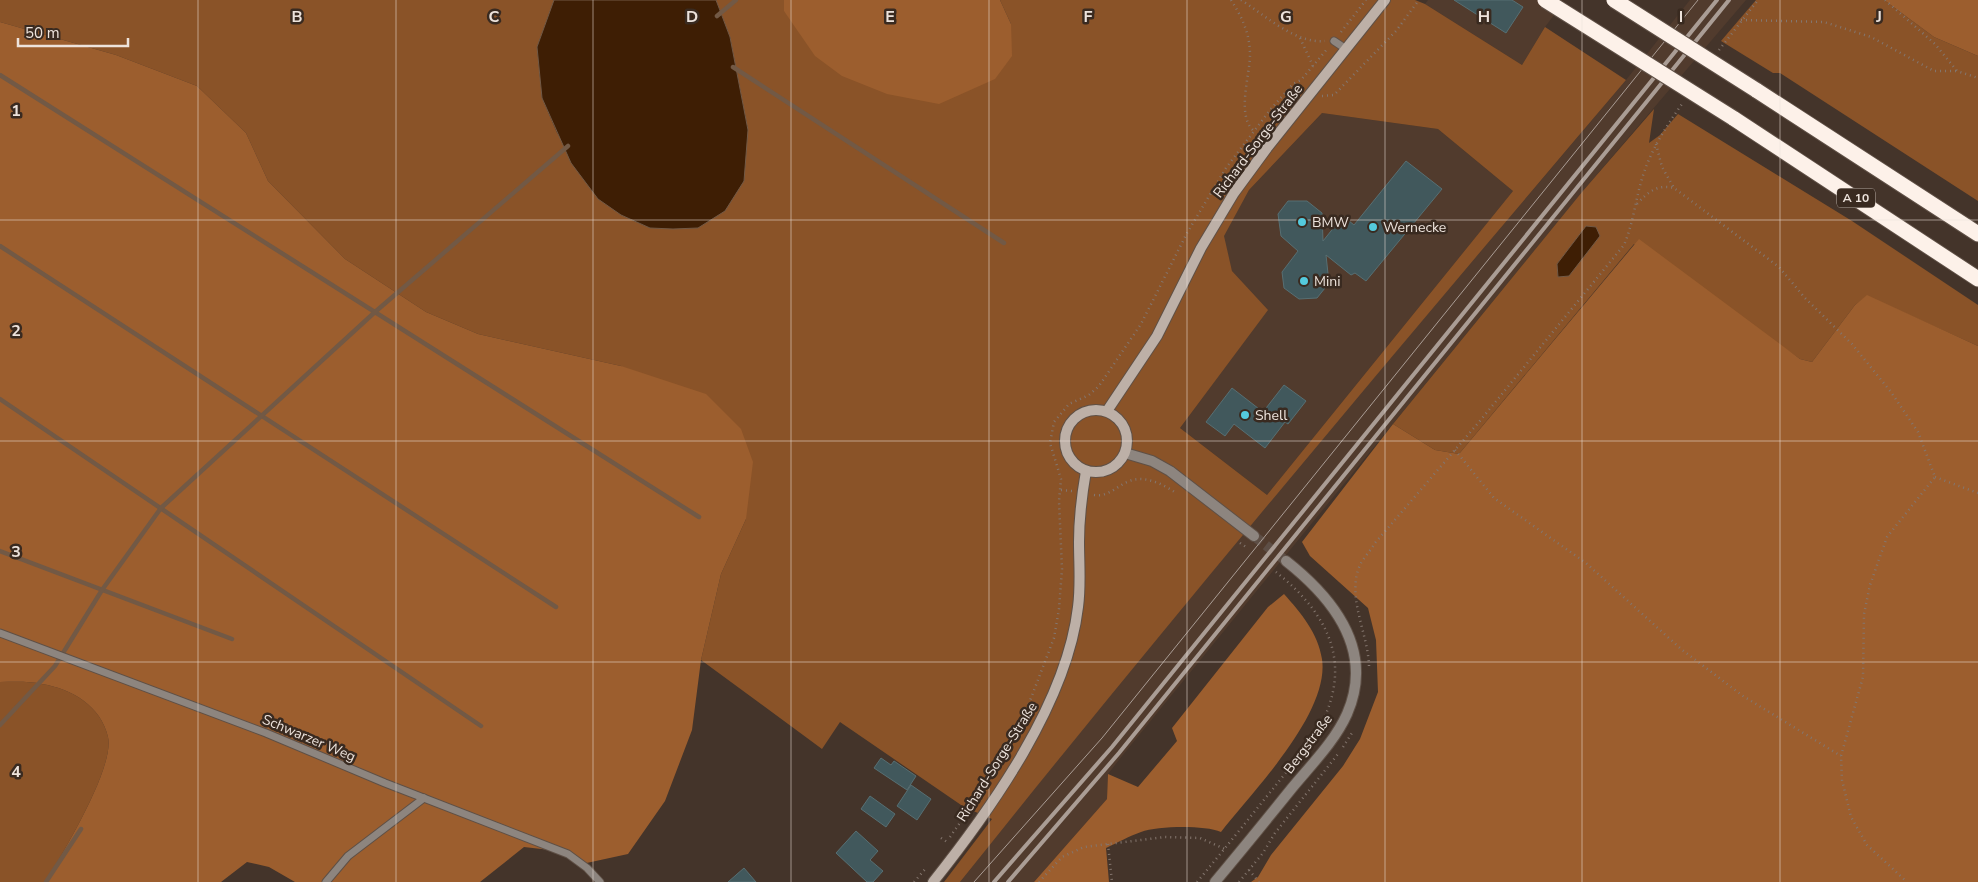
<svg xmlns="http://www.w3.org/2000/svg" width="1978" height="882" font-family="'Nunito Sans',sans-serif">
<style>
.built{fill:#513b2d}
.green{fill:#8a5328;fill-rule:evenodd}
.forest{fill:#9c5e2e}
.water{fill:#3e1e04;stroke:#725945}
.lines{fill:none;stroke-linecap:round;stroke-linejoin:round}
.stream{stroke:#725945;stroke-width:4.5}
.building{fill:#41585c;stroke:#576f73}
.tertiary-tunnel{stroke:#5d4e45;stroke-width:10;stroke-dasharray:10 5;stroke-linecap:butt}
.service-casing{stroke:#5f5046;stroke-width:9}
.tertiary-casing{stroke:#5f5046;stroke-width:12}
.secondary-casing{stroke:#5f5046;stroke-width:12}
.motorway-casing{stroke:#5f5046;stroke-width:17}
.path{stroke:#84766e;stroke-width:2.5;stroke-dasharray:1 4;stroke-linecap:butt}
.service{stroke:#8d857f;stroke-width:7}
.tertiary{stroke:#8d857f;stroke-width:10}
.secondary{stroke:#bdb0a7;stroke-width:10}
.motorway{stroke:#fdf1e9;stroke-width:15}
.tram{stroke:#aa9d95;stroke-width:1}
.rail{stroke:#aa9d95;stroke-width:4}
.motorway-bridge-casing{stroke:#5f5046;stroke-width:17;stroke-linecap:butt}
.motorway-bridge{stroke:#fdf1e9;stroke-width:15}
.grid{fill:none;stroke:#ede3dc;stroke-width:1;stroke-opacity:0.55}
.poi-dot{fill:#54cadd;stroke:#392a20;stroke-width:2}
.labels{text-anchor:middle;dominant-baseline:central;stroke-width:5;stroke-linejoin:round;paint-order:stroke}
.shield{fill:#392a20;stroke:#b7aca4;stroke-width:1}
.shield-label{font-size:12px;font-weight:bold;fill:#ede3dc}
.street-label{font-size:14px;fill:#ede3dc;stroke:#392a20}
.poi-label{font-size:14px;fill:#ede3dc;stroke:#392a20;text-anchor:start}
.grid-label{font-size:16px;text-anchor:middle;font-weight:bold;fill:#ede3dc;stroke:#392a20;stroke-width:5;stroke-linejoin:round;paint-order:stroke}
</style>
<rect width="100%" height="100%" fill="#44342a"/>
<g class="built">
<path d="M1428,0H1562L1564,2L1545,27L1522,65L1425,4Z"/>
<path d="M1690,0H1746L1582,192L1122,756L1108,774L1107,799L1034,882H960L1080,732L1308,455L1626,80Z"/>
<path d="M1322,113L1438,129L1513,191L1267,495L1180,428L1267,310L1232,271L1223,236L1249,190Z"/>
</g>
<g class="green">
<path d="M0,0H554L537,47L542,98L557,133L621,215L650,228H698L748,130L730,37L716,0H784V11L1011,24L1000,0H1415L1425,4L1522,65L1545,27L1626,80C1401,345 1177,610 960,882H944L992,819L964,807L840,722L822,749L701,660L721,574L746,519L621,366L478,334L426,312L345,259L268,181L246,133L197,86L116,55L0,22ZM1322,113L1438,129L1513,191L1267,495L1180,428L1268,310L1232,271L1224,236L1249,190Z"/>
<path d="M1756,0H1884L1934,37L1978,56V201L1780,73H1773L1721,41Z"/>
<path d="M1654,109L1649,143L1660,135L1678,114L1852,221L1978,305V346L1867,296L1855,305L1812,362L1800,359L1634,244L1459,454L1435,450L1393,424L1582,192ZM1586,227L1558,277L1557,264Z"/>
<path d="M0,682C14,682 28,681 42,684C72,689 101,706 108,737C115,767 62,855 45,882H0Z"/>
</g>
<g class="forest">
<path d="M784,0H1000L1011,24L1012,56L995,79L939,104L887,94L842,76L815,56L784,11Z"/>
<path d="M1884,0H1978V56L1934,37Z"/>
<path d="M0,22L116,55L197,86L246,133L268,181L345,259L426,312L478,334L621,366L706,394L741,429L753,462L746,519L721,574L701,660L692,730L665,801L628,854L582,864L550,850L524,847L480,882H295L269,867L247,862L221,882H45C62,855 115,767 108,737C101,706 72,689 42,684C28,681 14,682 0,682Z"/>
<path d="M1639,239L1800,359L1812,362L1855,305L1867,295L1978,346V882H1251L1258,877L1271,855L1343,766L1360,739L1378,692L1376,640L1368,608L1310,556L1302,542L1393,424L1435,450L1459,454Z"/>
<path d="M1284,594C1301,613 1318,633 1322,659C1330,713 1253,791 1221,832C1204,825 1158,826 1141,832C1129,836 1117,843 1106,848L1109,882H1034L1107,799L1108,774L1138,787L1177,741L1172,728L1268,607Z"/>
</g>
<g class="water">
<path d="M554,0H716L730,37L748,130L744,181L725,211L698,228L673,229L650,228L621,215L598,199L571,163L542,98L537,47Z"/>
<path d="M1586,226L1596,227L1600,236L1569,276L1558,277L1557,264Z"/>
</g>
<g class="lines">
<g class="stream">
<path d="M717,16L736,0"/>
<path d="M733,67L1004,243"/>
<path d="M0,75L699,517"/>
<path d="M0,246L556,607"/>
<path d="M0,399L481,726"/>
<path d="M0,551L232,639"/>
<path d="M0,725L55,666L102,590L161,508L375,312L568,146"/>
<path d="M46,882L81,829"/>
</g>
</g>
<g class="building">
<path d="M1454,0H1512L1523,7L1506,33Z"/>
<path d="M1406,161L1442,189L1366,281L1355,273L1351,275L1326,255L1329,283L1317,298L1299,299L1284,288L1282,272L1298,251L1281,236L1278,214L1288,201H1307L1322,213L1323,241L1343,216L1354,225Z"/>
<path d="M1284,385L1306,401L1288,424L1285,422L1265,448L1234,424L1225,436L1206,422L1232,388L1263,412Z"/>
<path d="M881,758L891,765L894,761L916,776L907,790L874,768Z"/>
<path d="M911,785L931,799L917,820L897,806Z"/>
<path d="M870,796L895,814L886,827L861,809Z"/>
<path d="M856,831L878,851L870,860L883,871L873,882H867L836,853Z"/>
<path d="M744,868L756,882H728Z"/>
</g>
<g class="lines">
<path class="tertiary-tunnel" d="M1254,536L1286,561"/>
<g class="service-casing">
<g id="service">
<path d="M1334,41L1346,49"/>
<path d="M0,633L266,733L385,783L568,854L587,868L600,882"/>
<path d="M326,882L348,856L424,798"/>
</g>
</g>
<g class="tertiary-casing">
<g id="tertiary">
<path d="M1125,453L1152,461L1170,471L1254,536"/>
<path d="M1215,882C1241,851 1267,819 1292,788C1311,765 1335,741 1347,714C1375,650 1333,598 1286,561"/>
</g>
</g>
<g class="secondary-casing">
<g id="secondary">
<circle cx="1096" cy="441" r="31"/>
<path d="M1107,411L1157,336L1201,248L1234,193L1267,148L1385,0"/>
<path d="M933,882C992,808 1067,702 1078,607C1081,585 1079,564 1079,542C1079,518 1082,494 1086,471"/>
</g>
</g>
<g class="motorway-casing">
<g id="motorway">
<path d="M1756,90L1978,234"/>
<path d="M1733,118L1978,279"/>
</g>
</g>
<g class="path">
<path d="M1231,0C1242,17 1250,34 1250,55C1250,75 1236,116 1254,131"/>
<path d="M1241,0C1265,15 1295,44 1325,41"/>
<path d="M1885,0L1935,44L1957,71L1978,78"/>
<path d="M1741,20L1824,22L1871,37L1934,71H1957"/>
<path d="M1341,32L1366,0"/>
<path d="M1300,38L1313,66"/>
<path d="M1719,50L1758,0"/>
<path d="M1322,96L1334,95L1396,31L1419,0"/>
<path d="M1656,144L1662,167L1674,188L1779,267L1805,298L1852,344L1891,392L1918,432L1935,477L1887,537L1870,585L1864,614L1863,677L1841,756L1842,780L1851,817L1867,845L1907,882"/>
<path d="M1637,204C1648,192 1657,184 1674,188"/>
<path d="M1455,450L1494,498L1586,563L1681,649L1743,696L1841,756"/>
<path d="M1935,477L1978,493"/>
<path d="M1061,490L1072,491"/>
<path d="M1094,495C1108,497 1116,487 1127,482C1143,474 1163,484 1176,493"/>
<path d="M1240,543L1246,547"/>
<path d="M1369,666C1368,632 1345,595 1361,563C1365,556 1371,550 1375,543L1479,422L1624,245C1633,224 1635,203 1641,182C1649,153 1665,128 1682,104"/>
<path d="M1343,747L1352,733"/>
<path d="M950,837L982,791L1018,732L1054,638L1059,609L1062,569L1059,501L1061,479L1050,443L1054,422L1069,404L1089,395L1099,386L1141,324L1187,233L1226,168L1270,110L1293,84L1301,80L1328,48"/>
<path d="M941,838L947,842"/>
<path d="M1108,844L1112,882"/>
<path d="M1249,870L1259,882"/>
<path d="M914,882L927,867"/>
<path d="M1039,882L1062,857L1084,847L1165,837L1200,838L1225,849"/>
<path d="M1197,882C1224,850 1250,817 1276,785C1290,767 1307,750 1318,730C1354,666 1330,615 1276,572"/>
<path d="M1239,882L1263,853L1275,833L1338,754"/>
</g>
<use href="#service" class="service"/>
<use href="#tertiary" class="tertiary"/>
<use href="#secondary" class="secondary"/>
<use href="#motorway" class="motorway"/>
<path class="tram" d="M974,882L1102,738L1698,0"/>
<g class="rail">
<path d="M994,882L1112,747L1717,0"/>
<path d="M1008,882L1119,753L1729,0"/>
</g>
<g class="motorway-bridge-casing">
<g id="motorway-bridge">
<path d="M1545,0L1733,118"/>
<path d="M1614,0L1756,90"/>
</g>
</g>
<use href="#motorway-bridge" class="motorway-bridge"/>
</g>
<path class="grid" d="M198,0V882M396,0V882M593,0V882M791,0V882M989,0V882M1187,0V882M1385,0V882M1582,0V882M1780,0V882M0,220H1978M0,441H1978M0,662H1978"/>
<g class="poi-dot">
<circle cx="1302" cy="222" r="5"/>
<circle cx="1373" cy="227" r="5"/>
<circle cx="1304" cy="281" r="5"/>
<circle cx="1245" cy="415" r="5"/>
</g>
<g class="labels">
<rect class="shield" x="1837" y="188.5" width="38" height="19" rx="4"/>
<g class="shield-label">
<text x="1856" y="198">A 10</text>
</g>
<g class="street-label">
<text transform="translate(1258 141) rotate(-53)">Richard-Sorge-Straße</text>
<text transform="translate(309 738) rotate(23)">Schwarzer Weg</text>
<text transform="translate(1308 744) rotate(-53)">Bergstraße</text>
<text transform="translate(997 762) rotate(-58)">Richard-Sorge-Straße</text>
</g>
<g class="poi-label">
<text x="1312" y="222">BMW</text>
<text x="1383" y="227">Wernecke</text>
<text x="1314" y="281">Mini</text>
<text x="1255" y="415">Shell</text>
</g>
</g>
<g class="grid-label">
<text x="297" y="22">B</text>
<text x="494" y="22">C</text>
<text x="692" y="22">D</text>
<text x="890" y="22">E</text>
<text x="1088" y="22">F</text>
<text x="1286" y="22">G</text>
<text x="1484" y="22">H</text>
<text x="1681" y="22">I</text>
<text x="1879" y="22">J</text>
<text x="16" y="116">1</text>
<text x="16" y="336">2</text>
<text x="16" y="557">3</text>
<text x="16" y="777">4</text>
</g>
<path d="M18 38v8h110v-8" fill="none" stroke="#ede3dc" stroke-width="2.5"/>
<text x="25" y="38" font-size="15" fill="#ede3dc" stroke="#392a20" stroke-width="4" paint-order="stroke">50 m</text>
</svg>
